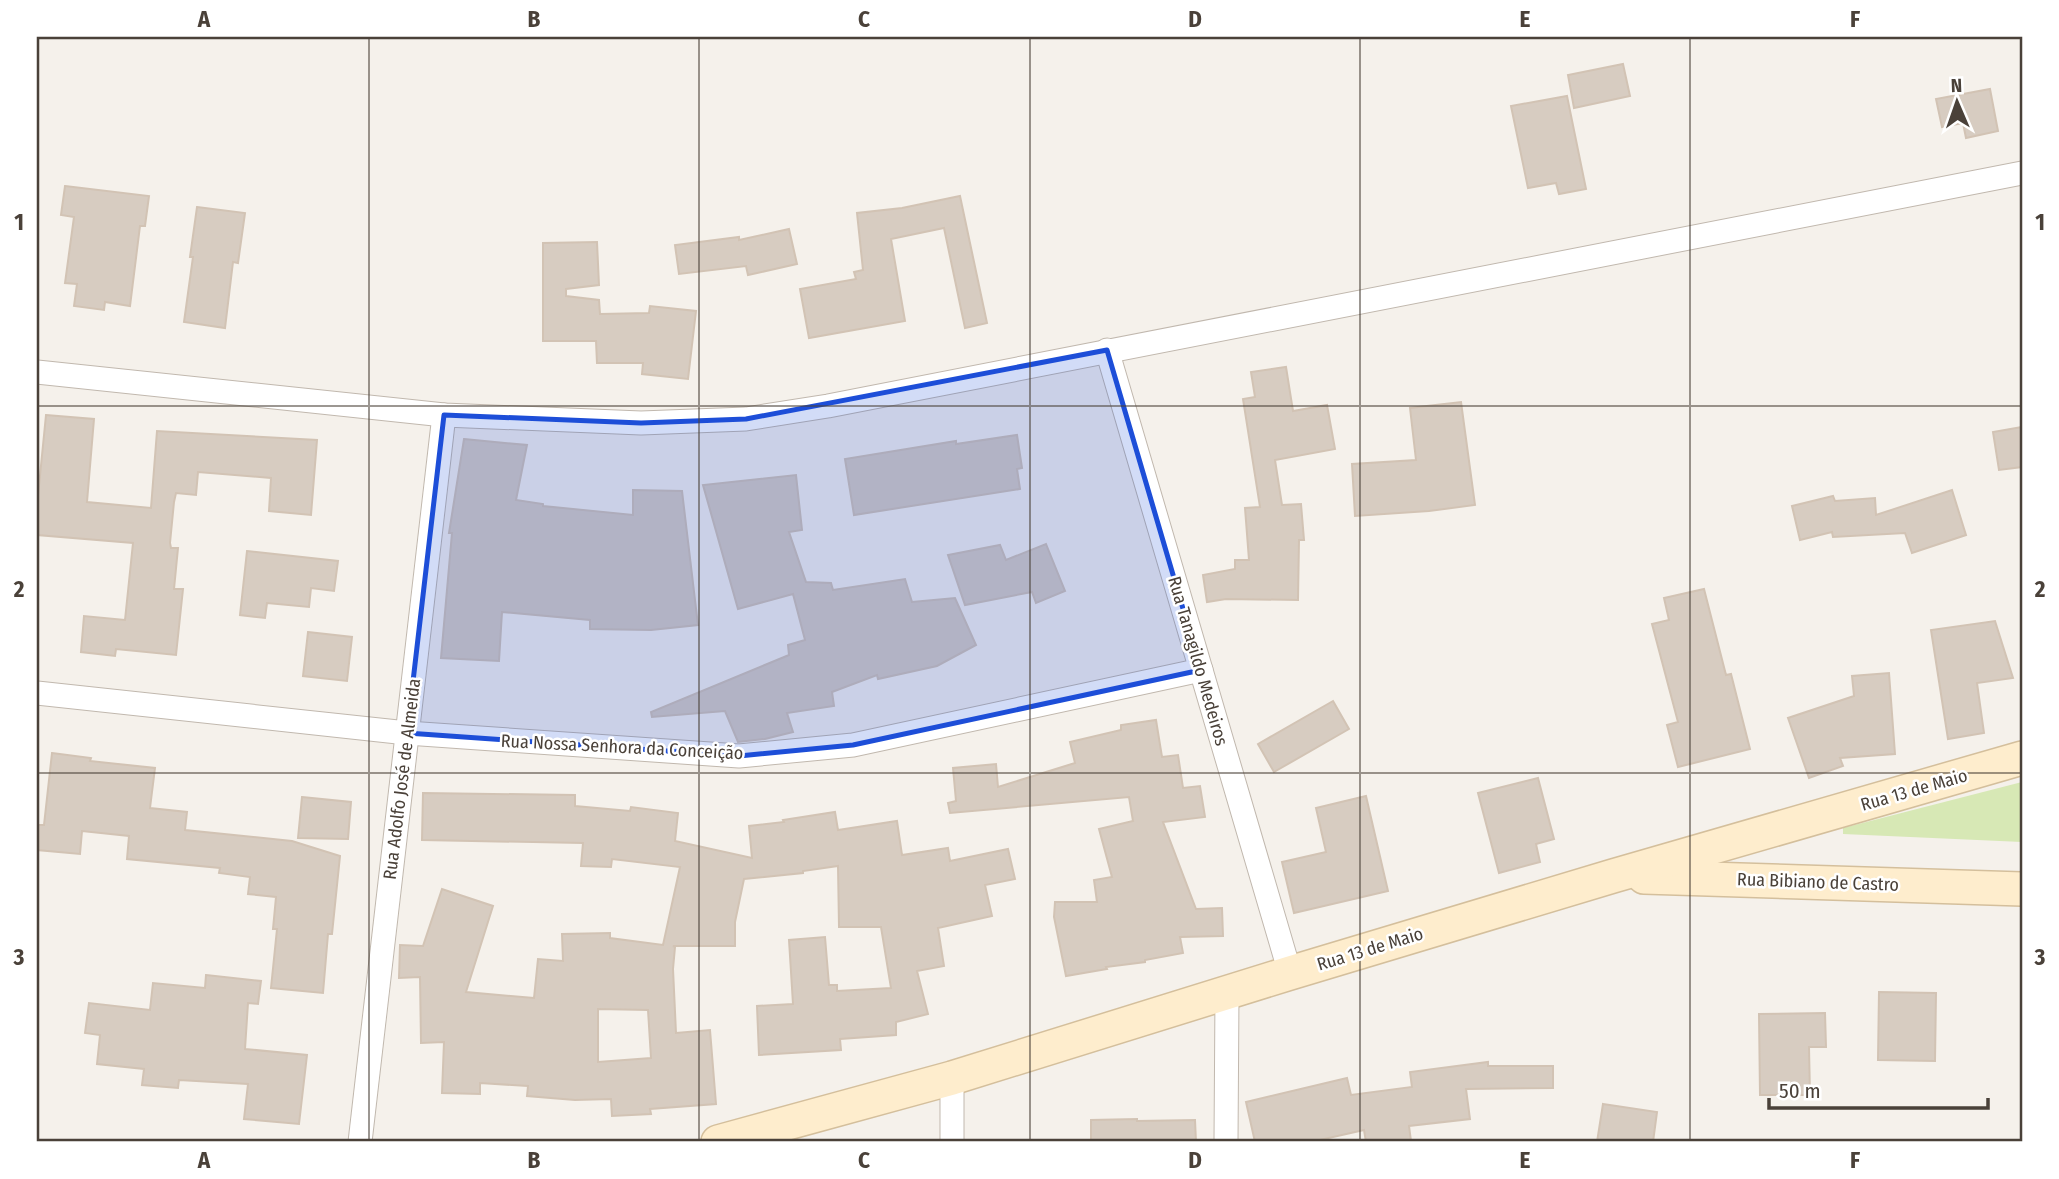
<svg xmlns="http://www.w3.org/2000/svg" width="2059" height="1179" font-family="'Fira Sans Condensed',sans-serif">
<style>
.green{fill:#d7e8b5}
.building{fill:#d7ccc1;stroke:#d2c3b4;stroke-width:2;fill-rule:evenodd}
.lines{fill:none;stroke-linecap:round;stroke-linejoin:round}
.street-casing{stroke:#c1b8ae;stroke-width:25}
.secondary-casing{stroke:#d4bf9c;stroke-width:36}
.street{stroke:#fff;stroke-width:23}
.secondary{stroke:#feedcd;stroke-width:33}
.marked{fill:#1d4ed8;fill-opacity:0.2;stroke:#1d4ed8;stroke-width:5;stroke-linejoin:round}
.grid{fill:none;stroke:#4a4139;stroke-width:2;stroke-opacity:0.55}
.labels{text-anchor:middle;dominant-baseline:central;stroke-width:5;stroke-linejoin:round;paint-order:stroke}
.street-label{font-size:18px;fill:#4a4139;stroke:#fff}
.neatline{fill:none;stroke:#4a4139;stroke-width:2.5}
.grid-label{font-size:23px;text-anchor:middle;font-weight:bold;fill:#4a4139}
</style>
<rect width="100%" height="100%" fill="#f5f1eb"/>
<path class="green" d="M2022,782V842L1843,834V828Z"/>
<g class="building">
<path d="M1623,64L1630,96L1574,108L1568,75Z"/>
<path d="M1990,89L1998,131L1966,138L1963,123L1942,127L1936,99Z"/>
<path d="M1567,96L1586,189L1559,194L1556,183L1528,188L1511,106Z"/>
<path d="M65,186L149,196L145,226H140L130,306L105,302L104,310L74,306L77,284L65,283L74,217L61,215Z"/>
<path d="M960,196L987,323L965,328L944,228L891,239L905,321L809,338L800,289L856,279L854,272L863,270L857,213L902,208Z"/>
<path d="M197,207L245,213L238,263L233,262L225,328L184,322L193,257H190Z"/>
<path d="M789,229L797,264L748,275L746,266L679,274L675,245L739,237V240Z"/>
<path d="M597,242L599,285L566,289V296L599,300L600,314L649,313L650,306L696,311L688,379L642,374L643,363H597L596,341H543V243Z"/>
<path d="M1286,367L1293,411L1327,405L1335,449L1275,460L1282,505L1301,504L1304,540H1299L1298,600L1226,599L1207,602L1203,575L1235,569V560H1249L1245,508L1260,507L1243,399L1255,397L1251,372Z"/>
<path d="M1461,402L1475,505L1429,511L1355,516L1352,464L1416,460L1410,408Z"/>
<path d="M46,415L94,419L87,502L151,508L157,431L317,440L311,515L269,511L271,478L198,472L196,495L176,493L174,502L170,543L171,548H178L174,589H183L176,655L116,649L115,656L81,652L84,616L125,620L133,543L37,535V506Z"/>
<path d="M2022,427V467L1999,470L1993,432Z"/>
<path d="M1017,435L1022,468L1017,469L1020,489L854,515L845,459L956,441V444Z"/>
<path d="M464,439L527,445L516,500L543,504V506L633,515V490L682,491L698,625L651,630L590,629V620L502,612L499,661L441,658L452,533H449Z"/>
<path d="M796,475L802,530L789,532L806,582L831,583L833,590L905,579L912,602L955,598L976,645L937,666L878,679L877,675L832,692L834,706L787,713L793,732L765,739L738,742L725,711L652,717L651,712L789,655L788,645L805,640L793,594L738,609L703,485Z"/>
<path d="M1952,490L1966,535L1912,553L1905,533L1833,537L1832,532L1800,540L1792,506L1833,496L1835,501L1875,498L1876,515Z"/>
<path d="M1046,544L1065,591L1036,603L1032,592L965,605L948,555L1000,545L1006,560Z"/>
<path d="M247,551L338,561L334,591L311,588L309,607L267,603L265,618L240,615Z"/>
<path d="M1704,589L1726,675L1731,674L1750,749L1678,767L1667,725L1678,722L1652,624L1669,620L1664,598Z"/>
<path d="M1995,621L2013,678L1977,683L1984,733L1948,739L1931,630Z"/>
<path d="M308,632L352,637L347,681L303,676Z"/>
<path d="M1889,673L1895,754L1840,758L1843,766L1809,778L1788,718L1854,696L1852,676Z"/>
<path d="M1333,701L1349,729L1274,772L1258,744Z"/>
<path d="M1156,720L1162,757L1178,755L1183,788L1200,786L1205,817L1163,822L1196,909L1222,908L1223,936L1180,937L1183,953L1145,960V962L1106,967L1107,969L1066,976L1054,917L1055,902H1097L1094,880L1112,877L1099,829L1133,821L1129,797L950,813L948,803L956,801L953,768L996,764L998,787L1075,763L1070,742L1121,730V725Z"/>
<path d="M52,753L91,758L90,761L155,768L150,808L187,812L185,830L292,841L340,856L332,934H328L323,993L271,988L277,929H273L276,897L248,894L250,877L219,873L220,868L127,859L129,836L82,831L80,854L37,850V825H44Z"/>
<path d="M1538,778L1554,839L1536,844L1540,862L1499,873L1478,793Z"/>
<path d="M423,793L575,795V806L630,811L631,807L678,813L675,841L752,858L749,826L784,822L783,820L835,812L838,830L897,821L902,855L948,848L950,861L1008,849L1015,879L985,885L992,916L938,928L944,966L917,971L928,1014L896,1022V1035L840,1039L841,1050L759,1055L757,1006L793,1004L789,940L825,937L829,985H837V991L891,988L881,927H839L838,866L803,871V873L744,879L735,922V946H673L675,947L673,969L676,1033L710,1030L716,1104L650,1109L651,1114L612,1116L611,1099L575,1100L527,1096L528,1086L480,1083V1094L442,1093L444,1042L421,1043L420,977L399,978L400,945L423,946L442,889L493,906L466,992L534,998L538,959L563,961L562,934L610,933V938L663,945L680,867L612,859L611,867L581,866L583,843L422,840ZM598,1009L648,1010L651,1058L598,1062Z"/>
<path d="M1366,796L1388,891L1294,913L1282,862L1326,852L1316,808Z"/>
<path d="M302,797L351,802L348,839L298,838Z"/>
<path d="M206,975L261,981L258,1004L248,1003L245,1049L307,1055L299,1124L244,1119L248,1084L179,1080L178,1088L142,1085L144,1069L97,1064L100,1035L85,1033L89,1003L150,1010L153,983L205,988Z"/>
<path d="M1879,992L1936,993L1935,1061L1878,1060Z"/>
<path d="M1825,1013L1826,1047H1809L1810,1095H1760L1759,1014Z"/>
<path d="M1488,1062V1066H1553V1088L1466,1089L1470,1119L1409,1126L1411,1141L1366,1142L1364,1130L1311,1142H1255L1246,1102L1347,1078L1351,1095L1412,1087L1410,1072Z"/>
<path d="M1603,1104L1657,1112L1653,1142H1597Z"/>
<path d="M1137,1119V1121L1195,1120L1196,1142H1091V1120Z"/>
</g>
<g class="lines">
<g class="street-casing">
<g id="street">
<path d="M1107,350L1290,973"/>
<path d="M37,372L444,415L641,423L746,419L828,406L2022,173"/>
<path d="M37,693L407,733L739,756L853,745L1201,670"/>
<path d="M360,1142L444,415"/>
<path d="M952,1142V1078"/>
<path d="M1226,1142L1227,994"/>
</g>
</g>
<g class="secondary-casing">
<g id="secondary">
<path d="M1644,877L2022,889"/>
<path d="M718,1142L952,1078L1290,973L1613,876L2022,758"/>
</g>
</g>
<use href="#street" class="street"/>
<use href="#secondary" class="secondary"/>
</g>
<path class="marked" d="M1107,350L1201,670L853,745L739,756L407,733L444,415L641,423L746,419Z"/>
<path class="grid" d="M369,37V1142M699,37V1142M1030,37V1142M1360,37V1142M1690,37V1142M37,406H2022M37,773H2022"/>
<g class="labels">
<g class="street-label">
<text transform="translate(1198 661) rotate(74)">Rua Tanagildo Medeiros</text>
<text transform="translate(622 747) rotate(3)">Rua Nossa Senhora da Conceição</text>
<text transform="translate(402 779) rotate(-83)">Rua Adolfo José de Almeida</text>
<text transform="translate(1914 790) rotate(-16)">Rua 13 de Maio</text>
<text transform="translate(1818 882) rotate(2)">Rua Bibiano de Castro</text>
<text transform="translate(1370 949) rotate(-17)">Rua 13 de Maio</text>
</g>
</g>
<rect width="2059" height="1179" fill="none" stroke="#ffffff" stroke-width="77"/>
<g transform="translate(1957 102) rotate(358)" stroke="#ffffff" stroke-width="5" paint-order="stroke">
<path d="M0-5L12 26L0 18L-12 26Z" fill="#4a4139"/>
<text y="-10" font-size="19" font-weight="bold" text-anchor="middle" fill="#4a4139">N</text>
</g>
<path d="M1769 1098v10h219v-10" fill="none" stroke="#4a4139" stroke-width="3.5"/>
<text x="1779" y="1098" font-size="21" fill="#4a4139" stroke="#ffffff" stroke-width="5" paint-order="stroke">50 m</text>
<rect x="38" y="38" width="1983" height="1102" class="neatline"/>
<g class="grid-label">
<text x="204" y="27">A</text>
<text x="534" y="27">B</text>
<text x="864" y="27">C</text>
<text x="1195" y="27">D</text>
<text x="1525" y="27">E</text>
<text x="1855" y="27">F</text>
<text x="19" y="230">1</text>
<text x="2040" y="230">1</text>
<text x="19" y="597">2</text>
<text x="2040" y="597">2</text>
<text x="19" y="965">3</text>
<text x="2040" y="965">3</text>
<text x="204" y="1168">A</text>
<text x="534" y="1168">B</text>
<text x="864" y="1168">C</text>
<text x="1195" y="1168">D</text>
<text x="1525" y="1168">E</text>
<text x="1855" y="1168">F</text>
</g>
</svg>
